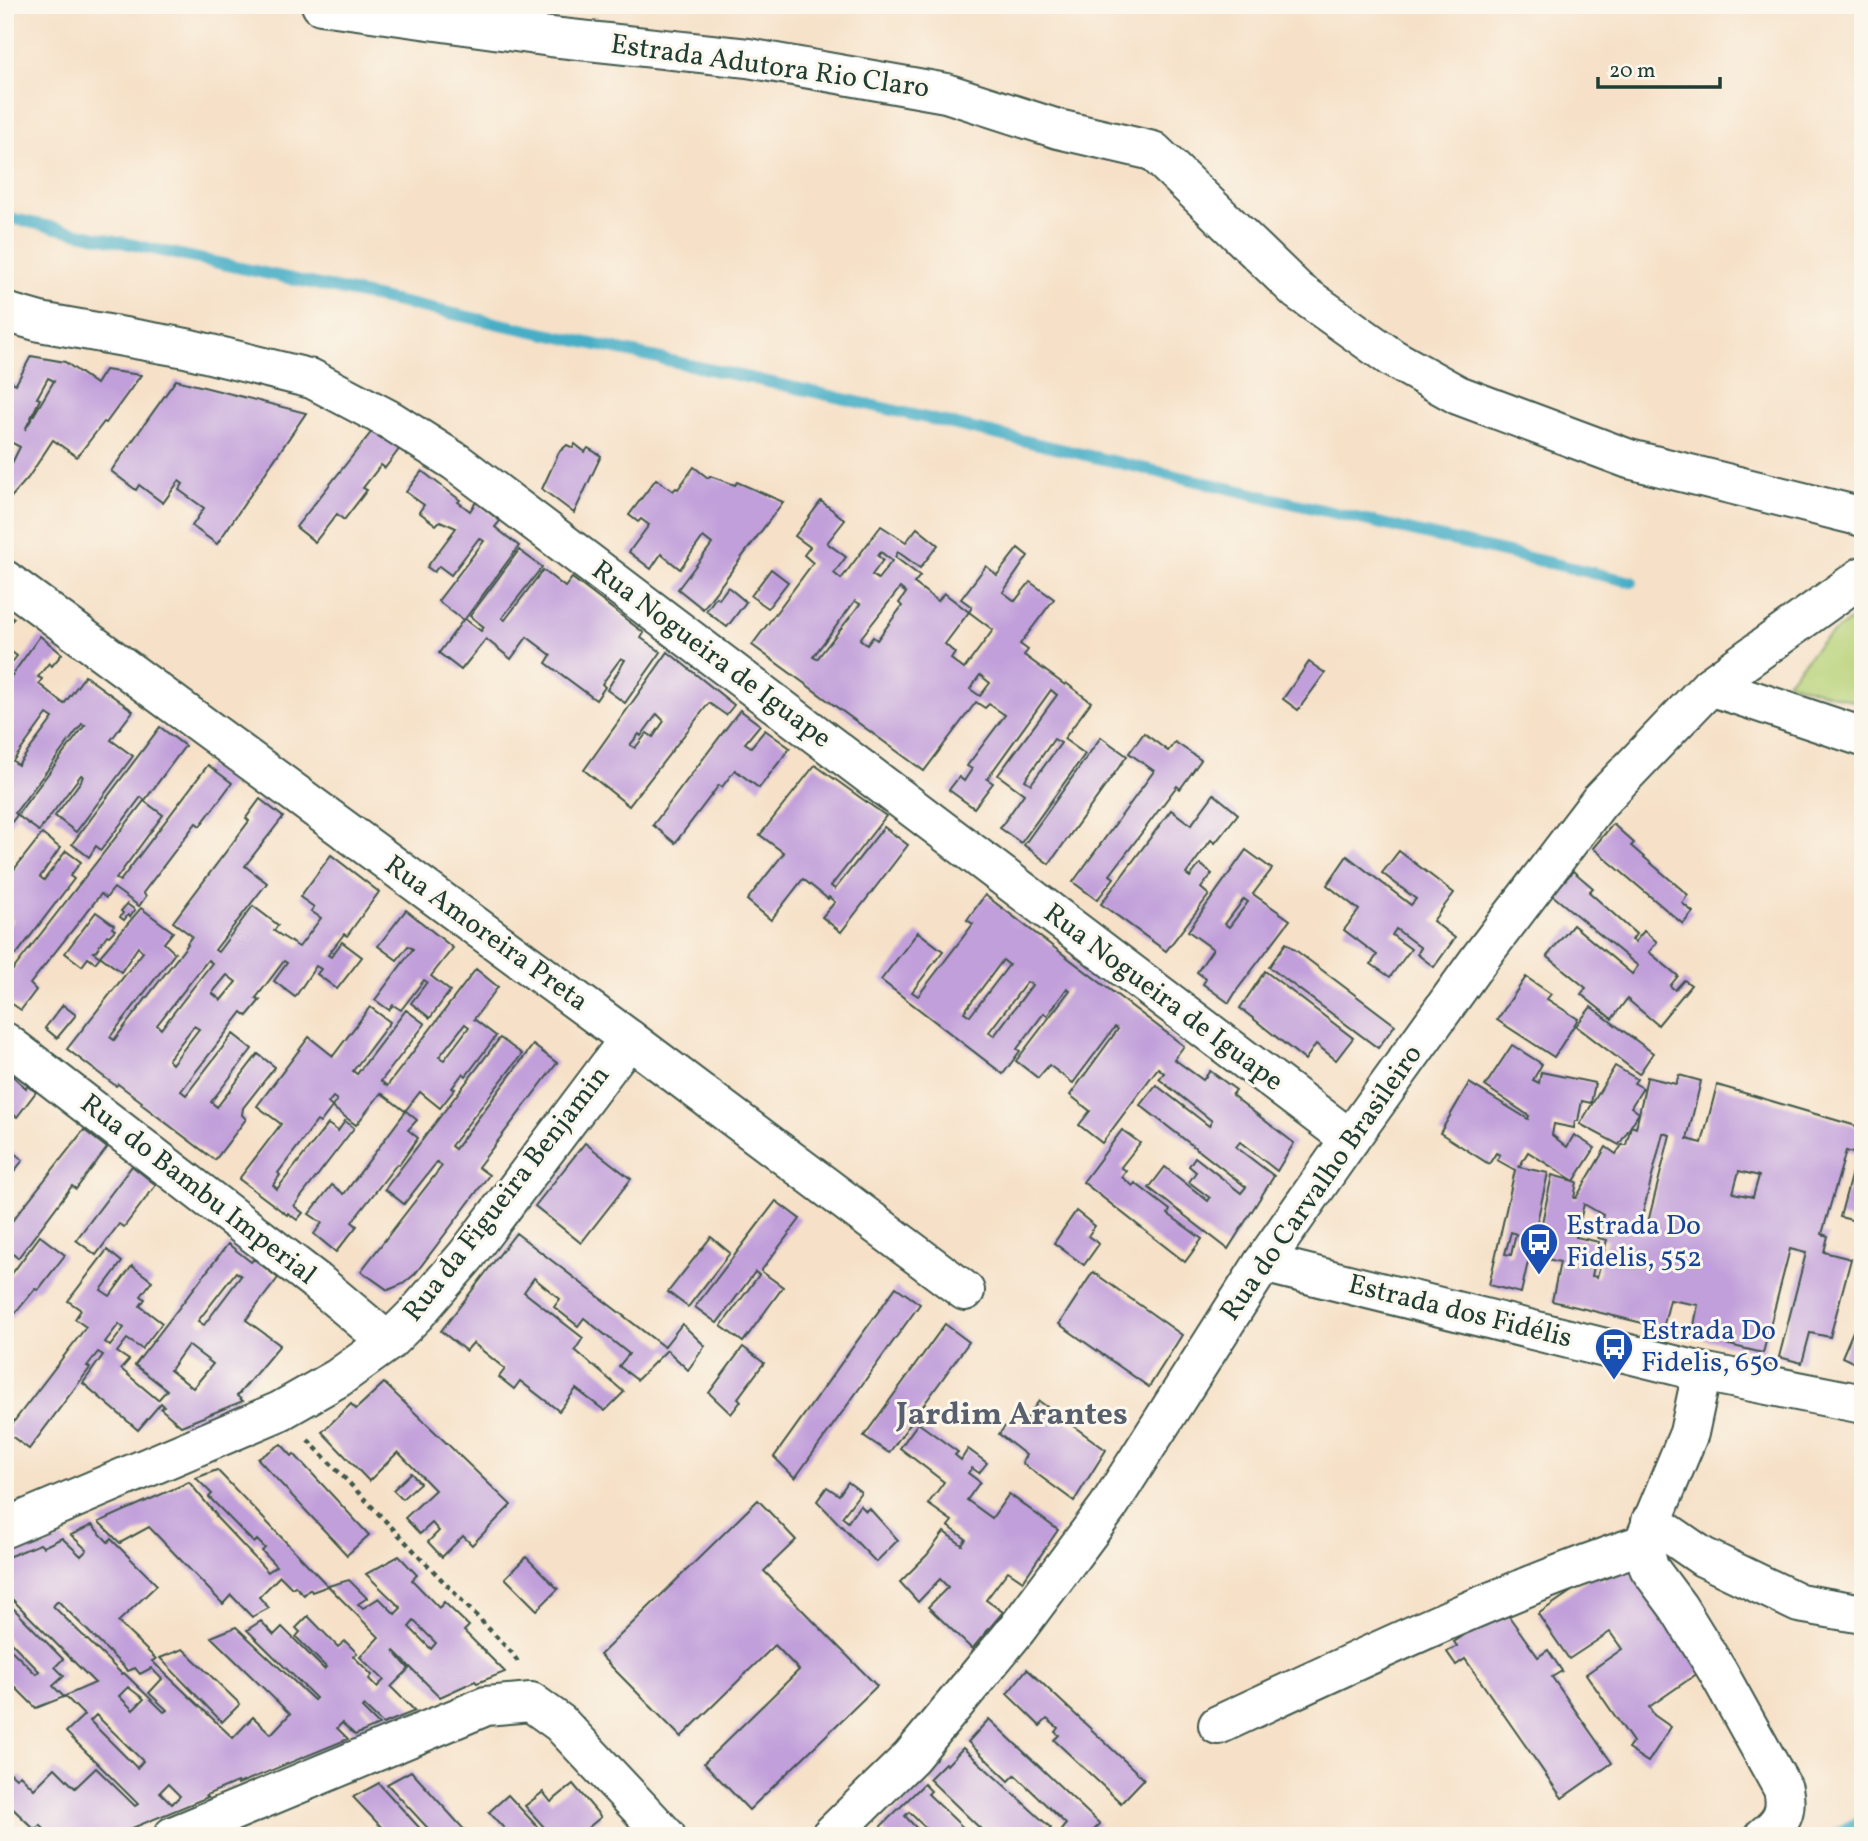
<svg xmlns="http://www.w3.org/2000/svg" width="1868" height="1841" font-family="Vollkorn,serif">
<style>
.green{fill:#b6d176;stroke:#6a8755;stroke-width:2}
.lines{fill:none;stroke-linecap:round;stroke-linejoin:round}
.stream{stroke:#47aec6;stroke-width:12}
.building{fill:#c19fda;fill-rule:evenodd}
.street-casing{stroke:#3f564a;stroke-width:42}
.secondary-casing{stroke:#3f564a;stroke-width:42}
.path{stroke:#3f564a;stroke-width:4.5;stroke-dasharray:5 5;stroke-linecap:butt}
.street{stroke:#fff;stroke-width:38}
.secondary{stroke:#fff;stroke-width:38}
.labels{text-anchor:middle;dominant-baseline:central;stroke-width:6;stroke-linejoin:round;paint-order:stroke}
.street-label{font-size:28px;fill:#1f3d34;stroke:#fbf7ec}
.transit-label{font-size:28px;fill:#164399;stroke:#fbf7ec;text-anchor:start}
.quarter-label{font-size:32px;font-weight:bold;fill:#585f6e;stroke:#fbf7ec}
</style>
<rect width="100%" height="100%" fill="#fbf7ec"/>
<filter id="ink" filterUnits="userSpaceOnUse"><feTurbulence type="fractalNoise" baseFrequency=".0143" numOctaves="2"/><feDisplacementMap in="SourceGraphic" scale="14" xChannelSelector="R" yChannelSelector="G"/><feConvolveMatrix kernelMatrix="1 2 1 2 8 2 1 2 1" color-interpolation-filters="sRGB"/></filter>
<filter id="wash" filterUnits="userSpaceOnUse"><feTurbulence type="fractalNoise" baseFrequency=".00686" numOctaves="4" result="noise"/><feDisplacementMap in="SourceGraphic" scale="28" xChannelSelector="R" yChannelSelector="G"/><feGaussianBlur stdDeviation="1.57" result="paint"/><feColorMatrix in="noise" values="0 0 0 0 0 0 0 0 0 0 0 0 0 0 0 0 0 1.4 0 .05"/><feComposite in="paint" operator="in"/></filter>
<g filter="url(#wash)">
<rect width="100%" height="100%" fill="#f6e1c8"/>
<path class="green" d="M1863,610V704L1787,682L1820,643Z"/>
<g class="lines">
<g class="stream">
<path d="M5,217L810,391L1632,582"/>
<path d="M1833,1836L1863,1819"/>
</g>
</g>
<g id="blocks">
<g class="building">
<path d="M31,356L65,362L96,384L105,370L141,375L106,423L104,422L77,457L53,440L28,478L7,502L5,465L10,467L20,447L5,439V379L16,384ZM48,378L54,381L25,430L40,399L37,398Z"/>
<path d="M176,380L306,413L217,544L192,526L204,508L179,490L183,484L179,481L163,503L139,485L136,490L111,471Z"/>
<path d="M377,425L403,444L385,468L381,465L363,488L367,490L344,520L337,514L315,542L296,527Z"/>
<path d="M575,444L585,452L588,448L601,456L574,513L542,489L559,452L567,445L573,448Z"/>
<path d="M694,467L708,478L710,476L735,485L737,482L783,502L703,609L678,589L712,544L703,537L680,569L661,554L651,569L629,552L649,525L641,519L638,522L629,515L656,479L673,491L676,488L678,489Z"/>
<path d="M422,471L460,500L458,502L470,511L476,502L500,521L495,527L519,546L465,619L481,631L484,627L470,616L519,550L542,567L502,618L505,620L543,570L565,587L572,578L644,633L641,638L661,652L625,703L607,690L625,660L621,658L602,684L605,687L596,700L546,663L551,655L527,637L511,659L486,639L461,670L439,653L463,620L438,601L484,541L479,538L451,575L439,566L434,572L427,567L456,528L440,521L436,525L419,512L424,505L406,492Z"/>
<path d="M821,501L845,520L827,543L846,557L834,573L841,579L881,526L906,542L917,528L938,545L920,568L898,552L895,557L920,576L914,583L938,601L944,593L969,612L972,607L961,599L986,566L997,575L1018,548L1028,556L1003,592L1015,601L1030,582L1054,599L1020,644L1028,650L1024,655L1065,685L1066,683L1091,702L1064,739L1085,754L1021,843L1000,828L1024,794L998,775L1057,695L1051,690L987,779L993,783L974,808L949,790L959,777L964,781L972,769L967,766L1005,715L989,704L985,708L976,702L924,771L752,645L813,563L804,555L810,547L795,536ZM881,552L892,561L878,579L872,575L883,560L878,556ZM900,588L906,593L899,603L902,606L877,640L873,637L867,645L860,639ZM855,601L860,604L817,659L813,657ZM969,612L993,630L964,669L951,659L955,653L945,644ZM980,675L990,683L980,696L970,689ZM1054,739L1061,743L1031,784L1025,780Z"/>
<path d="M771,569L788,582L768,608L751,596Z"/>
<path d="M728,587L746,602L727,627L706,611L716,597L719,599Z"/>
<path d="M5,612L14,618L5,629Z"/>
<path d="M40,636L62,654L52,666L49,663L38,677L42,679L39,684L64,704L85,676L133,711L111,740L133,756L76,832L55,816L81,781L83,776L81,775L39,831L17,815L85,725L82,724L15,813L17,815L5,831V685ZM47,714L53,718L18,765L13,761Z"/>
<path d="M5,647L17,656L5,671Z"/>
<path d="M668,652L734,705L726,715L709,703L629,806L584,770ZM657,714L664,721L653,737L647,733L635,748L630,745L639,734L641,736Z"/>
<path d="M1309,662L1325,673L1298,710L1283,699Z"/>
<path d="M740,710L760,725L745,743L751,747L765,730L790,748L759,788L735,770L722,787L719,785L675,843L653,825Z"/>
<path d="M160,727L185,746L145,800L141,797L101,850L96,846L89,857L72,844Z"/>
<path d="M1144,733L1168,751L1175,742L1201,760L1180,789L1177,786L1110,875L1114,878L1097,900L1073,882L1154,771L1129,753Z"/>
<path d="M1101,737L1127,756L1049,864L1024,845Z"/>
<path d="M208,765L232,783L200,826L196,823L143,893L146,896L139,906L114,888L106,898L101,894L30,984L36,990L21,1010L5,999V980L144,801L163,815L116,879L120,881Z"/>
<path d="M815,765L886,816L831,886L835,889L884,827L908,845L841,932L822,917L835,902L829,897L828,899L803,879L771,920L747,900L784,853L760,835Z"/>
<path d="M1214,794L1238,814L1215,843L1211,840L1186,874L1190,877L1200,864L1212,874L1201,888L1209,895L1166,951L1101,904L1171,810L1191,825Z"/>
<path d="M260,799L283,817L245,866L267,883L215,950L218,952L253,906L278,925L274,931L299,947L321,918L311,911L314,907L300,897L331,855L379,892L347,936L344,934L328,955L331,957L342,942L362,957L337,989L317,974L321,969L316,966L295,997L274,981L287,963L284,961L256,998L260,1000L247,1016L242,1012L181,1091L186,1095L233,1034L252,1049L211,1102L217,1107L258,1054L275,1067L243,1108L242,1115L246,1119L215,1160L141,1104L142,1102L118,1084L116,1086L67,1049L143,952L138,947L121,972L100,956L141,908L173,932L164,943L175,953L110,1037L114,1040L188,944L187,943L192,936L173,922L249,821L246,818ZM208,960L212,963L161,1029L157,1025ZM227,975L236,982L221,1000L212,993ZM194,1026L199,1029L172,1064L168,1060Z"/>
<path d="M1613,824L1634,843L1631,846L1688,895L1682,903L1693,912L1683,924L1593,848Z"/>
<path d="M42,834L60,848L40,877L44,880L66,851L81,862L70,876L74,879L16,955L5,947V931L13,920L9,917L5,922V881Z"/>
<path d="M1246,850L1272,869L1253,894L1290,920L1237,990L1229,1003L1203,984L1206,979L1197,972L1213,949L1188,931ZM1244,899L1248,902L1229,927L1225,924Z"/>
<path d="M1399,851L1454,893L1433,921L1455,938L1434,967L1417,954L1421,948L1396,929L1392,935L1411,949L1390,977L1371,964L1377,955L1344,930L1359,910L1327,885L1347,856L1411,905L1416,899L1382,873Z"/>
<path d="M1573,871L1593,888L1589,892L1636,934L1632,940L1635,942L1644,931L1657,942L1649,952L1678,976L1670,986L1675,990L1684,980L1691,985L1658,1025L1627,999L1612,1019L1581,994L1586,988L1547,956L1573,925L1632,974L1638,966L1552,895Z"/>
<path d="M985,895L1184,1046L1174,1059L1203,1080L1210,1071L1236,1090L1232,1095L1294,1143L1277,1171L1240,1142L1236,1147L1274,1176L1228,1249L1149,1188L1165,1167L1208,1201L1210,1198L1189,1182L1196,1172L1189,1166L1195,1157L1241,1193L1246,1187L1140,1105L1156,1085L1209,1126L1212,1121L1159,1079L1164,1073L1158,1068L1102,1143L1079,1125L1090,1111L1070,1095L1118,1029L1115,1027L1073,1083L1049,1065L1038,1078L1016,1061L1070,990L1067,988L1047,1016L1044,1013L1017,1049L1020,1051L1003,1074L881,980L918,932L943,951L912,992L918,996L973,924L967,920ZM1003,960L1009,965L970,1016L964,1012ZM1027,982L1032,985L994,1036L989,1032Z"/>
<path d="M127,904L135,910L130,917L128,915L124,920L120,917L123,913L121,911Z"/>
<path d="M406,910L453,948L431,976L450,991L430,1018L411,1003L427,982L424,980L401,1010L393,1005L389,1010L375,1000L413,949L408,946L397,960L378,946Z"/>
<path d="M96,912L114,925L112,928L115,930L109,936L107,935L96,951L93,952L100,957L95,963L88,958L82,966L65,953Z"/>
<path d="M1286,943L1395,1025L1378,1048L1269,967Z"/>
<path d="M476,969L498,987L474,1019L496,1036L466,1076L463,1073L452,1088L455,1089L440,1108L420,1092L405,1111L381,1093L356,1125L332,1107L337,1100L333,1097L328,1103L332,1107L320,1123L317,1121L278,1173L280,1175L273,1185L277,1189L328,1124L338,1131L345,1121L354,1128L294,1206L303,1213L297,1220L288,1213L287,1215L239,1179L281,1124L257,1106L309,1037L333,1056L370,1007L390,1022L353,1071L357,1074L406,1010L425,1024L381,1081L387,1086ZM465,1024L469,1027L444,1060L439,1057Z"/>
<path d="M1265,971L1353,1038L1336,1060L1316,1044L1305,1060L1240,1008Z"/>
<path d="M1526,977L1551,994L1547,999L1578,1019L1554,1057L1497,1020Z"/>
<path d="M63,1005L76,1015L57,1038L45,1028Z"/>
<path d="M1591,1007L1653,1053L1639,1074L1576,1026Z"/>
<path d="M500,1038L522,1054L451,1146L455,1149L533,1045L557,1063L478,1167L489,1175L461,1213L415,1274L403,1284L388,1290L361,1271L442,1166L437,1162L404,1204L385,1189Z"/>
<path d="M1512,1045L1542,1064L1533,1080L1539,1083L1541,1072L1595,1083L1591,1103L1582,1101L1578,1121H1575L1574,1128L1554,1124L1552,1135L1567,1147L1574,1135L1595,1148L1574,1181L1528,1152L1519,1167L1548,1173L1521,1293L1489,1285L1515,1170L1497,1160L1500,1155L1496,1153L1489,1164L1440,1133L1469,1083L1528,1119L1529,1116L1485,1086ZM1511,1232L1516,1234L1511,1255L1505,1254Z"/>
<path d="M1615,1066L1637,1079L1634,1083L1643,1088L1631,1107L1639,1113L1619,1145L1580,1124Z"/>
<path d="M5,1069L26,1088L27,1086L36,1092L17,1117L9,1112L5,1117Z"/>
<path d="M1679,1075L1701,1081L1687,1139L1702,1143L1717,1085L1863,1128L1856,1154L1846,1151L1822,1234L1828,1236L1824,1252L1851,1259L1830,1337L1810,1333L1802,1363L1779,1357L1806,1253L1790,1249L1763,1353L1692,1336L1698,1305L1670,1300L1663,1328L1552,1301L1560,1262L1535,1256L1552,1175L1577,1182L1574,1198H1576L1606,1147L1616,1154L1622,1145H1626L1631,1126L1636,1128L1647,1077L1676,1084ZM1663,1133L1670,1135L1645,1234L1638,1232ZM1739,1171L1759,1176L1753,1197L1733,1193ZM1584,1204L1603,1215L1598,1238L1607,1240L1597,1277L1592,1276L1599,1242L1576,1237Z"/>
<path d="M406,1111L417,1120L408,1130L418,1138L399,1165L397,1164L352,1222L357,1226L336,1252L314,1234L322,1223L309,1214L332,1185L344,1194Z"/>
<path d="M84,1130L107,1148L76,1189L72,1186L18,1258L5,1248V1230Z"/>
<path d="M1122,1130L1140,1143L1121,1167L1126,1171L1122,1177L1133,1186L1135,1183L1170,1210L1168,1214L1202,1239L1185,1262L1083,1182Z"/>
<path d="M585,1143L631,1179L581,1243L535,1206Z"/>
<path d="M5,1146L23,1160L5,1183Z"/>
<path d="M1856,1157L1863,1159V1223L1840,1217Z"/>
<path d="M132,1166L156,1185L124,1227L119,1224L96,1255L76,1240Z"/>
<path d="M776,1201L800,1219L761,1271L783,1287L743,1342L721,1326L759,1275L755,1272L717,1323L695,1307Z"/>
<path d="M1076,1211L1095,1226L1088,1236L1099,1244L1084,1265L1054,1243Z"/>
<path d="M516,1233L664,1347L682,1324L705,1346L688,1370L667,1350L637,1380L619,1366L629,1354L584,1318L578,1326L554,1307L560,1299L534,1278L524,1292L583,1338L575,1350L624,1392L605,1411L576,1389L559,1411L520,1381L514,1389L499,1377L505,1369L473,1343L466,1351L441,1331Z"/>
<path d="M40,1236L65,1255L38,1290L35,1289L5,1326V1283Z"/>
<path d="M711,1237L730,1253L688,1307L668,1292Z"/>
<path d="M228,1244L251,1262L254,1259L278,1278L246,1320L280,1345L237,1396L243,1401L181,1426L161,1409L164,1406L161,1403L138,1430L83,1383L103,1355L98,1352L87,1366L90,1368L29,1449L6,1432L86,1327L75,1319L81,1310L68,1301L107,1250L122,1262L101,1290L110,1296L132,1266L152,1281L141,1296L145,1299L140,1306L162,1323L142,1349L127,1339L117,1352L129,1360L121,1369L158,1400L167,1390L135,1365ZM236,1272L241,1276L204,1325L198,1321ZM119,1324L124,1328L110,1346L105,1342ZM188,1345L213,1364L193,1388L170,1370Z"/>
<path d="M1093,1272L1182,1335L1149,1387L1059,1324Z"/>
<path d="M896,1287L920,1304L795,1478L774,1457Z"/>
<path d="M1863,1308V1367L1842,1357Z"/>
<path d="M945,1324L969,1342L889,1453L864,1436Z"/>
<path d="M743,1347L764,1363L738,1398L741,1401L731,1414L709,1393Z"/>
<path d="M384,1383L511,1505L472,1545L463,1536L442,1557L428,1542L439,1531L432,1523L420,1534L405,1518L435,1490L398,1452L369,1481L322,1432L351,1404L356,1409Z"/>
<path d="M1039,1401L1106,1450L1074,1501L1022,1463L1026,1455L999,1434L1011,1419L1021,1426Z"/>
<path d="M918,1423L958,1452L955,1455L961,1460L968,1449L987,1463L979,1473L972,1468L968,1473L980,1482L967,1500L992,1518L1009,1494L1058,1530L1023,1581L1008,1571L986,1600L1003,1612L972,1649L928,1607L948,1587L940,1579L918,1602L900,1582L927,1555L944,1532L962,1545L966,1539L948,1526L952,1521L928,1504L944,1482L900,1448Z"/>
<path d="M281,1444L292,1456L294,1454L369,1535L347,1555L258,1459Z"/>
<path d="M217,1470L328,1586L349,1580L367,1598L358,1604L363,1608L379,1598L395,1614L401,1608L366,1574L399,1556L417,1575L412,1580L439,1608L444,1602L469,1626L464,1631L505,1672L477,1683L475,1681L440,1697L393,1650L409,1669L391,1687L415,1711L383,1724L364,1706L362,1708L379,1725L355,1735L342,1723L337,1728L348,1739L238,1784L237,1782L206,1795L208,1797L113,1836H51L40,1825L35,1830L5,1801V1768L16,1778L20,1775L34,1789L55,1768L75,1788L96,1768L135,1806L138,1804L66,1732L84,1715L65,1696L95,1683L5,1592V1558L40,1544L43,1547L62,1538L81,1556L87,1550L71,1535L92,1525L108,1542L111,1539L157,1585L118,1622L156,1659L152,1661L233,1738L253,1717L271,1734L290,1714L211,1637L236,1627L314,1700L316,1698L247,1630L261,1621L274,1635L282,1627L324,1669L326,1667L296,1637L300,1632L296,1628L308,1616L338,1647L345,1641L357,1653L353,1656L372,1675L369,1679L377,1687L384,1680L360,1657L379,1637L328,1586L312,1592L310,1589L304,1595L295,1586L292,1588L280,1576L259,1597L269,1608L252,1617L231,1595L223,1604L149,1527L120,1543L99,1522L189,1482L217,1516L216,1517L268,1572L276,1566L262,1551L265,1548L257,1540L254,1543L209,1497L212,1494L196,1478ZM58,1601L128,1671L135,1668L140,1674L151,1668L162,1679L149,1693L167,1710L164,1712L124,1673L122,1674L53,1606ZM414,1621L436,1643L431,1649L409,1627ZM128,1687L144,1699L133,1710L119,1696ZM96,1715L143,1761L137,1768L90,1721ZM168,1784L180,1796L172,1804L160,1792Z"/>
<path d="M411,1473L420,1483L402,1499L393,1490Z"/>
<path d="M848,1482L861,1492L842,1517L848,1522L860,1505L866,1511L869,1508L898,1540L876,1562L817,1501L827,1487L839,1495Z"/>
<path d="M758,1500L796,1540L764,1571L877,1686L749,1810L704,1763L799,1670L775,1645L681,1737L600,1655Z"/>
<path d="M526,1557L558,1589L537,1610L505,1578Z"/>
<path d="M1625,1565L1664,1621L1673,1616L1701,1671L1649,1707L1654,1715L1671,1727L1648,1762L1628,1749L1633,1742L1586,1674L1622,1649L1610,1632L1569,1659L1538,1614L1598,1573L1602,1580Z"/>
<path d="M5,1605L8,1607L10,1605L63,1659L55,1667L64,1676L53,1686L64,1697L36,1708L5,1677V1644L36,1674L39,1671L5,1636Z"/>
<path d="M1503,1608L1538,1657L1548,1650L1562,1671L1552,1677L1612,1763L1562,1798L1465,1659L1456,1665L1447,1652L1457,1646L1454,1642Z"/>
<path d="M183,1649L240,1704L222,1722L160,1658Z"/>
<path d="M1027,1669L1144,1779L1121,1803L1054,1740L1059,1735L1055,1732L1058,1728L1047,1719L1040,1726L1007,1694Z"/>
<path d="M989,1719L1100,1824L1088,1836H1067L1061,1830L1066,1824L1015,1775L1009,1781L968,1742Z"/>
<path d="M963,1748L1051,1828L1044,1836H988L929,1779L945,1763L947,1765Z"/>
<path d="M411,1771L470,1836H435L387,1784Z"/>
<path d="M379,1783L382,1787L427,1836H380L385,1831L353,1797Z"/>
<path d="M573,1784L601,1817L578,1836H552L525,1806L543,1792L551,1802Z"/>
<path d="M924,1784L931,1791L928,1794L972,1836H934L909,1812L905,1816L924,1836H889L883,1829L880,1827Z"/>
<path d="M508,1795L546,1836H511L489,1812Z"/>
</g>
</g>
</g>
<g filter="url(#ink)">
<use href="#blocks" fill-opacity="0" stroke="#3f564a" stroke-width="2"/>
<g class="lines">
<g class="street-casing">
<g id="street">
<path d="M321,5L551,37L748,58L946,93L1058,129L1153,151L1298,291L1392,358L1458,395L1629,459L1863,517"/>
<path d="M5,312L40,322L186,348L312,379L390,420L456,462L1350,1139"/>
<path d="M5,580L629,1039L965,1291"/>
<path d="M1710,686L1863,737"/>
<path d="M5,1042L317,1282L388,1342"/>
<path d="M1263,1263L1702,1372L1863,1404"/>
<path d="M1702,1372L1689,1433L1643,1544L1649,1568L1678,1607L1718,1672L1783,1789C1788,1811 1782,1822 1764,1836"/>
<path d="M1651,1521L1703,1557L1799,1603L1863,1614"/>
<path d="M5,1528L280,1411L338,1378L388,1342L415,1315L466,1256L629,1039"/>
<path d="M1218,1725C1358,1660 1497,1593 1643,1544"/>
<path d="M173,1836L486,1706L531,1702L560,1723L666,1836"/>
</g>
</g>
<g class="secondary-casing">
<path id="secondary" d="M830,1836L911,1757L1017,1629L1108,1507L1263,1263L1350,1139L1480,958L1599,802L1710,686L1863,576"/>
</g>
<path class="path" d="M308,1440L512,1653L518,1662"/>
<use href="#street" class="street"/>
<use href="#secondary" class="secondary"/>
</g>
</g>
<defs>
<g id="bus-pin" transform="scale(2.0125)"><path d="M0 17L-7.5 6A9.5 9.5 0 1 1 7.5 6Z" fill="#1a4fb4" stroke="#fbf7ec"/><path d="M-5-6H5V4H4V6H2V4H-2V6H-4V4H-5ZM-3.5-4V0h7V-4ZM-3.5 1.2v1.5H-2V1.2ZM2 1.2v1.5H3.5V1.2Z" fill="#fff"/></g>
</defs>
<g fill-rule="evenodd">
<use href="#bus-pin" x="1539" y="1242"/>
<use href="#bus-pin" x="1614" y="1347"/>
</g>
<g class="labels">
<g class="street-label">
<text transform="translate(770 67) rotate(8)">Estrada Adutora Rio Claro</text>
<text transform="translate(711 655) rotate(37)">Rua Nogueira de Iguape</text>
<text transform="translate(486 934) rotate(36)">Rua Amoreira Preta</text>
<text transform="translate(1163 998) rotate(37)">Rua Nogueira de Iguape</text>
<text transform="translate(1322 1183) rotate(-55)">Rua do Carvalho Brasileiro</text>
<text transform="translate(198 1190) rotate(38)">Rua do Bambu Imperial</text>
<text transform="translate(507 1194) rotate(-52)">Rua da Figueira Benjamin</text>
<text transform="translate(1460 1312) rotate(14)">Estrada dos Fidélis</text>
</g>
<g class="transit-label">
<text x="1566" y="1226">Estrada Do<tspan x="1566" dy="32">Fidelis, 552</tspan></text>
<text x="1641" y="1331">Estrada Do<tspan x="1641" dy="32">Fidelis, 650</tspan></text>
</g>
<g class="quarter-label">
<text x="1012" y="1416">Jardim Arantes</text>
</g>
</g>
<rect width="1868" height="1841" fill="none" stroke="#fbf7ec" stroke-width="28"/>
<path d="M1598 77v10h122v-10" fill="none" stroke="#1f3d34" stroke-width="3.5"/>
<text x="1609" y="77" font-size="21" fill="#1f3d34" stroke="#fbf7ec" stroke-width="5" paint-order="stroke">20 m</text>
</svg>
